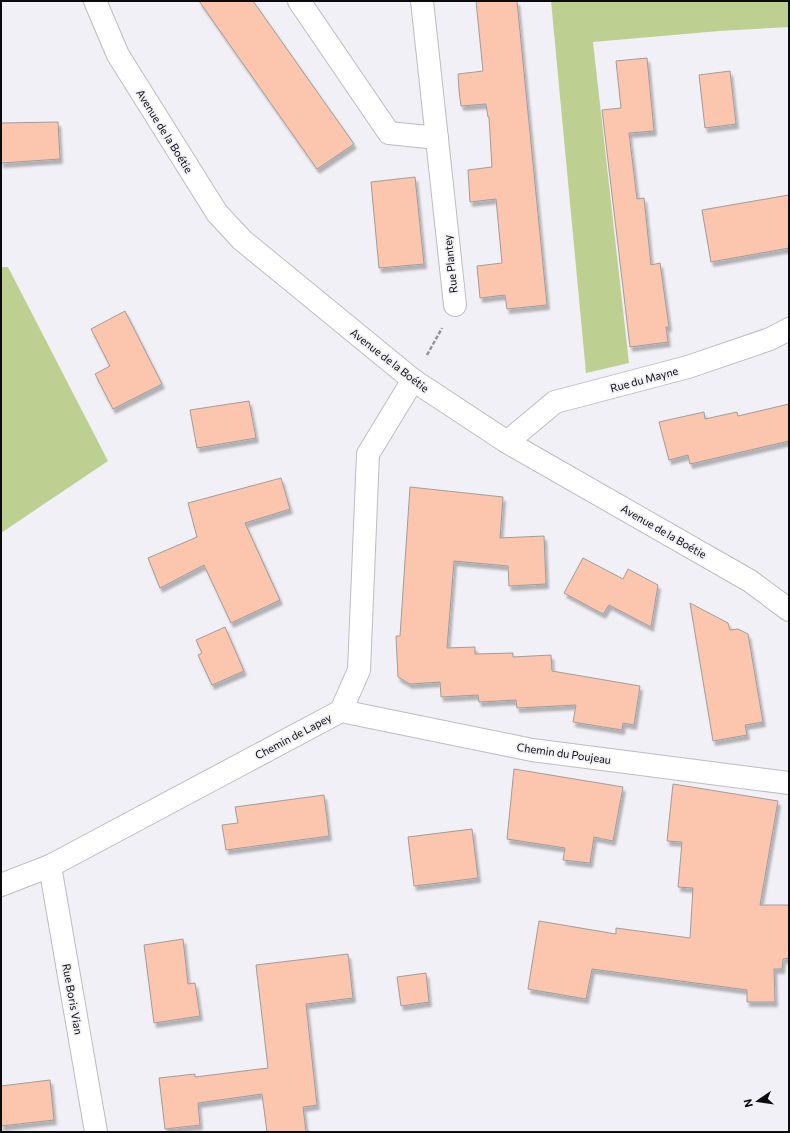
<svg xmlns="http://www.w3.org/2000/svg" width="790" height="1133" font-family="Commissioner,sans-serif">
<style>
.green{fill:#bed091}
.building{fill:#fcc5ae;stroke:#a29c99;filter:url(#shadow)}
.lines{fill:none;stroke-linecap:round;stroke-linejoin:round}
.street-casing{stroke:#bcbcc2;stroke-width:24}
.secondary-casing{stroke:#bcbcc2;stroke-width:24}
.path{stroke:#939297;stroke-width:2.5;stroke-dasharray:4 2;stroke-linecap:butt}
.street{stroke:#fff;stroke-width:22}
.secondary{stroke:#fff;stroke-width:22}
.labels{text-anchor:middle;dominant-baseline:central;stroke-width:3.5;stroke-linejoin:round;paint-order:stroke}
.street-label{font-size:11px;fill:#0b0b0d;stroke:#f1f0f6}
</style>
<defs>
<filter id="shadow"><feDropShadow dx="2.5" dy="4.5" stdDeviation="1" flood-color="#0004"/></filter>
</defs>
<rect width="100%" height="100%" fill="#f1f0f6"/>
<g class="green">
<path d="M551,1H789V27L719,31L593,42L629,363L586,373Z"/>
<path d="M1,267H8L108,461L1,533Z"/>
</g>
<g class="building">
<path d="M199,1H253L354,144L317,169Z"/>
<path d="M476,1H517L547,305L507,309L505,295L480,298L477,266L502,263L496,199L470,202L468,170L492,167L489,117H488L486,104L461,106L459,90L458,74L483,71Z"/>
<path d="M647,58L654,131L629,133L637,199L644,198L651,265L660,263L669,327H666L668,342L630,347L602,110L621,108L616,61Z"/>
<path d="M730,71L736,124L705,128L699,75Z"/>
<path d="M58,122L60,159L1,163V123Z"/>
<path d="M415,177L424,264L379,268L371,182Z"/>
<path d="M789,195V248L711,262L702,210Z"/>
<path d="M125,311L162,384L113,409L95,374L110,366L91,329Z"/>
<path d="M249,401L256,438L197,448L190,410Z"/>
<path d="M789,404V441L690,464L688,455L669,460L659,422L704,412L705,419L737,412L738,416Z"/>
<path d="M281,478L290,509L245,523L280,600L231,623L204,565L160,588L148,558L197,537L188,503Z"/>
<path d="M410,487L503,497L500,538L544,536L546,584L509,586L508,566L454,561L447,648L475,647V654L513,653V657L551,655L552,671L640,686L634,725L623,723L622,730L573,722L576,705L517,708L516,700L479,702L478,695L441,697L440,682L410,684L398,677L396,636H400Z"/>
<path d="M583,558L623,579L628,569L658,585L651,627L609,605L603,614L564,593Z"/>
<path d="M690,603L728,623L730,630L738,629L748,634L763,722L745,725L747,735L713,741Z"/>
<path d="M225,627L244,671L212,685L198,655L202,653L196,640Z"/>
<path d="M514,769L623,787L613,841L594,837L590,863L563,860L565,848L507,839Z"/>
<path d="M673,784L778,801L760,905H789V958L783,959L782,969H774L775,1002H747V990L592,969L586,999L528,989L539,921L616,934V928L690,938L693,888L678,887L682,842L667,841Z"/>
<path d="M324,795L329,836L226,850L222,825L238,823L235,807Z"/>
<path d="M472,829L478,878L414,886L408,837Z"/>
<path d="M183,939L188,984L195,983L200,1016L154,1023L144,945Z"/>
<path d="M348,954L353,998L306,1004L317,1105L303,1107L306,1132H267L262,1094L198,1103L200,1125L165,1129L159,1078L195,1074V1077L268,1068L256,965Z"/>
<path d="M426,973L429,1002L401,1006L397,977Z"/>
<path d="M50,1080L54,1120L1,1126V1086Z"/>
</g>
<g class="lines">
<g class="street-casing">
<g id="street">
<path d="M299,1L389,133L437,138"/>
<path d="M422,1L455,305"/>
<path d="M507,442L555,402L688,367L770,339L789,329"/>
<path d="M341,711L532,750L789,783"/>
<path d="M50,866L96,1132"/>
<path d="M1,885L50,866L341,711L359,670L368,454L413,380"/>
</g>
</g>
<g class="secondary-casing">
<path id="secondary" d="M95,1L118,55L217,213L242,240L413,380L507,442L750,581L789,610"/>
</g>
<path class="path" d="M427,355L442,328"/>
<use href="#street" class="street"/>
<use href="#secondary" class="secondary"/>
</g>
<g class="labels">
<g class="street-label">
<text transform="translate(165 131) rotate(58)">Avenue de la Boétie</text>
<text transform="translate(450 264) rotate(-96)">Rue Plantey</text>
<text transform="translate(390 360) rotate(38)">Avenue de la Boétie</text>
<text transform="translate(644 379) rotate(-15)">Rue du Mayne</text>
<text transform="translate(664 531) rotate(30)">Avenue de la Boétie</text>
<text transform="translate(293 736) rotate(-28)">Chemin de Lapey</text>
<text transform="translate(564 753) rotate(8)">Chemin du Poujeau</text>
<text transform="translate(73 999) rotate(80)">Rue Boris Vian</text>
</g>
</g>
<rect width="790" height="1133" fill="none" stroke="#0b0b0d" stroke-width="4"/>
<g transform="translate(758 1101) rotate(257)" stroke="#f1f0f6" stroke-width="3" paint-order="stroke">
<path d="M0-3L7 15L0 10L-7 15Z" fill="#0b0b0d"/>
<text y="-6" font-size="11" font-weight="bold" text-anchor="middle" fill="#0b0b0d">N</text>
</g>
</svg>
